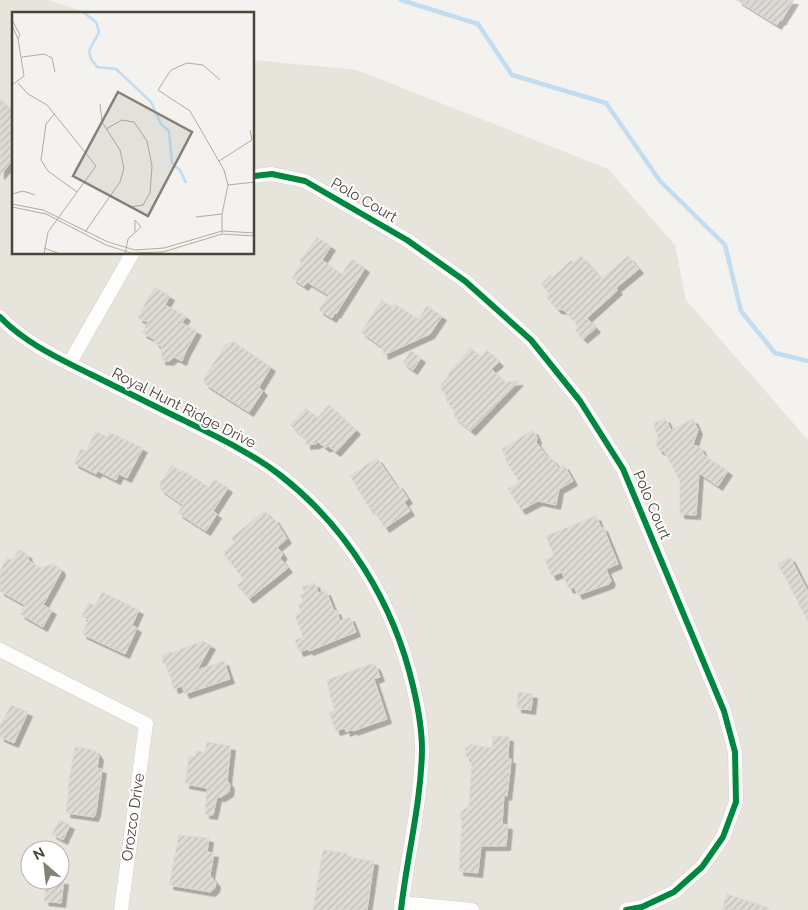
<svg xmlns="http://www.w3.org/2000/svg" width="808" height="910" font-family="Raleway,sans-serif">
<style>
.residential{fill:#e7e4dc;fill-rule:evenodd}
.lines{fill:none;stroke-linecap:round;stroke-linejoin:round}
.stream{stroke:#c0ddf1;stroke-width:4.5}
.building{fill:url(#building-hatch);stroke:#dcd9d4;filter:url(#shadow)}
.minor-casing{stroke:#d2d0cb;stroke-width:15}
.minor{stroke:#fdfdfc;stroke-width:14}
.cycleway-casing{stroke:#fff;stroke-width:9}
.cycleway{stroke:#00873e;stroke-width:6}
.labels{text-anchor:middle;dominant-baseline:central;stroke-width:4;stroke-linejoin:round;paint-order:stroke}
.street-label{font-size:15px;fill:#4b4439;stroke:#fff}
.inset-river{fill:none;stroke:#c0ddf1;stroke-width:2.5}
.inset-road{fill:none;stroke:#b0aca6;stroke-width:1}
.view{fill:#868178;fill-opacity:0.15;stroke:#868178;stroke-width:2.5}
.inset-edge{fill:none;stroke:#4b4439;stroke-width:2.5}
</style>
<defs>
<pattern id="building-hatch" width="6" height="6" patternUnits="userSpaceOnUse" patternTransform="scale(1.25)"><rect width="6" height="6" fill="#dedbd6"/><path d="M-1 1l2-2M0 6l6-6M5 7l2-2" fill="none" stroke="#c0bdb8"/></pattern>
<filter id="shadow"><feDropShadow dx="4.5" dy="4.5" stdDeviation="0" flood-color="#0004"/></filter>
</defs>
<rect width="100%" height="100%" fill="#f4f2ee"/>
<path class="residential" d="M0,0H48L91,14H14V254H254V60L357,70L608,169L675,245L686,300L808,440V910H0ZM30,850H60V880H30Z"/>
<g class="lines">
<path class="stream" d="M401,0L478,24L512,75L606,103L660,181L725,245L741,311L775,353L808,361"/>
</g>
<g class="building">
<path d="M737,0H794L781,21L780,20L777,25Z"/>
<path d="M0,99L14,111V159L0,175Z"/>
<path d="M317,237L331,246L322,260L342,274L352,259L365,268L336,314L335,313L332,318L319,310L329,295L307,282L304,286L292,278L301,264L300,258L305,255Z"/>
<path d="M581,256L601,279L628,256L639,269L616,288L618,290L587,318L596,328L583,339L575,330L579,327L564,310L557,309L546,297L550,294L541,284L550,275L552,278L571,260L573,263Z"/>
<path d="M155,287L170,296L165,305L186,316L182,323L197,331L185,353L182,361L174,357L169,361L161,360L162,347L155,343L154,339L142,333L148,322L138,318L150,294L151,295Z"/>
<path d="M382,300L392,307L395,304L418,319L427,306L442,316L430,334L384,355L382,347L361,332Z"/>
<path d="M234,342L271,367L259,387L263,391L249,412L205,384L204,378L226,344Z"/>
<path d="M471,348L480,357L487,350L499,362L491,369L505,382L519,381L471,431L454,417L455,410L447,403L446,395L441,389V384L449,376L448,375L450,371Z"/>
<path d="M411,351L421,358L413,370L403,363Z"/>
<path d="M329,405L356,430L336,452L328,446L326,448L318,442L316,444L306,445V439L290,425L306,408L317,418Z"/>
<path d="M665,418L671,430L693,419L698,430L693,445L700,447L704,455L728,471L718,486L699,473L696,515L680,514V481L664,451L659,450L656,444L658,436L654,427L655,423Z"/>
<path d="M533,430L537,438L536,442L547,457L552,459L559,469L564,465L573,481L559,489L556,505L538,501L521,510L508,489L519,482L505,459L507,458L502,449Z"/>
<path d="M96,431L107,437L109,432L143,448L127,478L119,474L116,480L98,471L96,474L74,463L81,449L86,451Z"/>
<path d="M377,458L396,486L398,484L408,499L404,502L410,511L385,528L372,508L370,509L350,476Z"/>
<path d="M172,465L181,472L182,470L209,487L214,479L228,488L213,511L217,514L206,531L178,513L183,505L160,489V483Z"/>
<path d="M265,511L272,520L274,518L287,539L277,547L282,553V556L280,558L288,568L249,599L237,585L244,580L223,553L235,543L231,538Z"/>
<path d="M596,516L601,528L603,527L618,564L606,569L611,581L609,584L578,595L574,587L569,589L562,572L552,576L545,560L554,556L546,536Z"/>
<path d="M19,550L27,554L29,561L41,568L53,564L60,568L61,572L43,605L52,610L43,627L20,614L25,605L0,591V571L7,558L12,560Z"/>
<path d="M790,557L808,592V621L778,564Z"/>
<path d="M315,583L318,593L326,591L334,611L336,610L340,621L350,617L356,632L309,651L308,649L299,652L295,640L303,637L295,615L301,613L298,604L303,602L300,595L305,593L302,587Z"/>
<path d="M102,592L139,610L132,625L137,628L125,654L82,634L89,620L82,616L89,603L95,606Z"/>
<path d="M203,641L211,645L197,670L224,661L230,679L185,694L182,686L174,689L166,664L163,663L162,658L164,654L169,652L171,653Z"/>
<path d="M371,664L376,666L380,677L374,679L387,719L353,731V729L346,732L345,728L336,731L329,713L335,711L330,695L327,680Z"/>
<path d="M518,692L533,694L531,710L517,708Z"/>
<path d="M11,705L28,712L14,743L0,737V726Z"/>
<path d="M493,736L509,737L508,759H511L510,771L507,796L504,795L502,824L508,825L506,846H481L478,873L459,871L462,821L460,819L461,812L469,806L472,759L466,757L465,749L471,744L478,746L492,748Z"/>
<path d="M207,742L231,746L227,780L230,785L229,792L221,797H217L213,815L205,814L207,788L185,784L189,756L195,757L196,751L205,752Z"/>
<path d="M75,747L95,750L99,756L97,768L102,769L96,812L94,817L66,813L69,787H68Z"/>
<path d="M59,820L70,825L63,840L52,834Z"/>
<path d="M179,835L209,838L207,852L214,853L210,875L216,883L215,888L211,892L169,885Z"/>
<path d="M323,850L347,853V857L374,861L367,910H313Z"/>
<path d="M47,880H64L61,903L44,901Z"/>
<path d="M727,894L769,908V910H722Z"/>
</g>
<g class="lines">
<g class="minor-casing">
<g id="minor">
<path d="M254,176L272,174L305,181L407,240L465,281L531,340L580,401L623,469L724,711L735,752L736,802L723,837L702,867L674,892L642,907L626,910"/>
<path d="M0,317C25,343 60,359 92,375C121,389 150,404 179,418C213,435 250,452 280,475C348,528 394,604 413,686C418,707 422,729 422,750C421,804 407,856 401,910"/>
<path d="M69,364L132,254"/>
<path d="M0,650L146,724L121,910"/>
<path d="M401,903L472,910"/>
</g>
</g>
<use href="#minor" class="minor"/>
<g class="cycleway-casing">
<g id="cycleway">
<path d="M254,176L272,174L305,181L407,240L465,281L531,340L580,401L623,469L724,711L735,752L736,802L723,837L702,867L674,892L642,907L626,910"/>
<path d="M0,317C25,343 60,359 92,375C121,389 150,404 179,418C213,435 250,452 280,475C348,528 394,604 413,686C418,707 422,729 422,750C421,804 407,856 401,910"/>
</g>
</g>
<use href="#cycleway" class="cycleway"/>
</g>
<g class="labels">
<g class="street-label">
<text transform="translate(364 200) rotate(30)">Polo Court</text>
<text transform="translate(184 408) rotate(27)">Royal Hunt Ridge Drive</text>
<text transform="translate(652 505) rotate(67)">Polo Court</text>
<text transform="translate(133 817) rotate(-82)">Orozco Drive</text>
</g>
</g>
<g transform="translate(12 12)">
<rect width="242" height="242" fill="#f4f2ee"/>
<path class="inset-river" d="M71,0L84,10L87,20L77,39L79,47L85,55L104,57L139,90L149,112L157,119L160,151L168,158L174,171"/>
<path class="inset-road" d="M0,8L8,23L6,27M0,13L6,27L12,64L0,73M10,45L32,42L40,46L43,60M208,68L191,53L175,51L159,58L146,78L178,99L212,158L216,173L210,202V221M6,71L16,82L35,93L84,154L36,220L32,242M43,101L34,112L29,148L36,159L65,180M94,117L110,108L122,110L135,129L140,154L138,181L131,193L118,195L98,183M207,149L240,128L238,118M216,173L243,170M0,182L11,179L23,183M0,192L31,198L96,230L123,238L152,236L210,219L243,221M0,195L34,202L94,233L119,241L151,240L210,222L243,224M184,205L210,202M73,220L108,170L112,156L108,138L90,110L88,92M32,236L48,242M113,242L116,227L129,215L123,208V220"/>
<path class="view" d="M106,80L180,120L136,204L61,164Z"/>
<rect width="242" height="242" class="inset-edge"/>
</g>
<g transform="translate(45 865) rotate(332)"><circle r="24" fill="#ffffff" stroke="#b7b4b0"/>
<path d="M0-4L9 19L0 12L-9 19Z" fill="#868178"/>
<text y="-8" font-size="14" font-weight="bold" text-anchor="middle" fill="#4b4439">N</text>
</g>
</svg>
